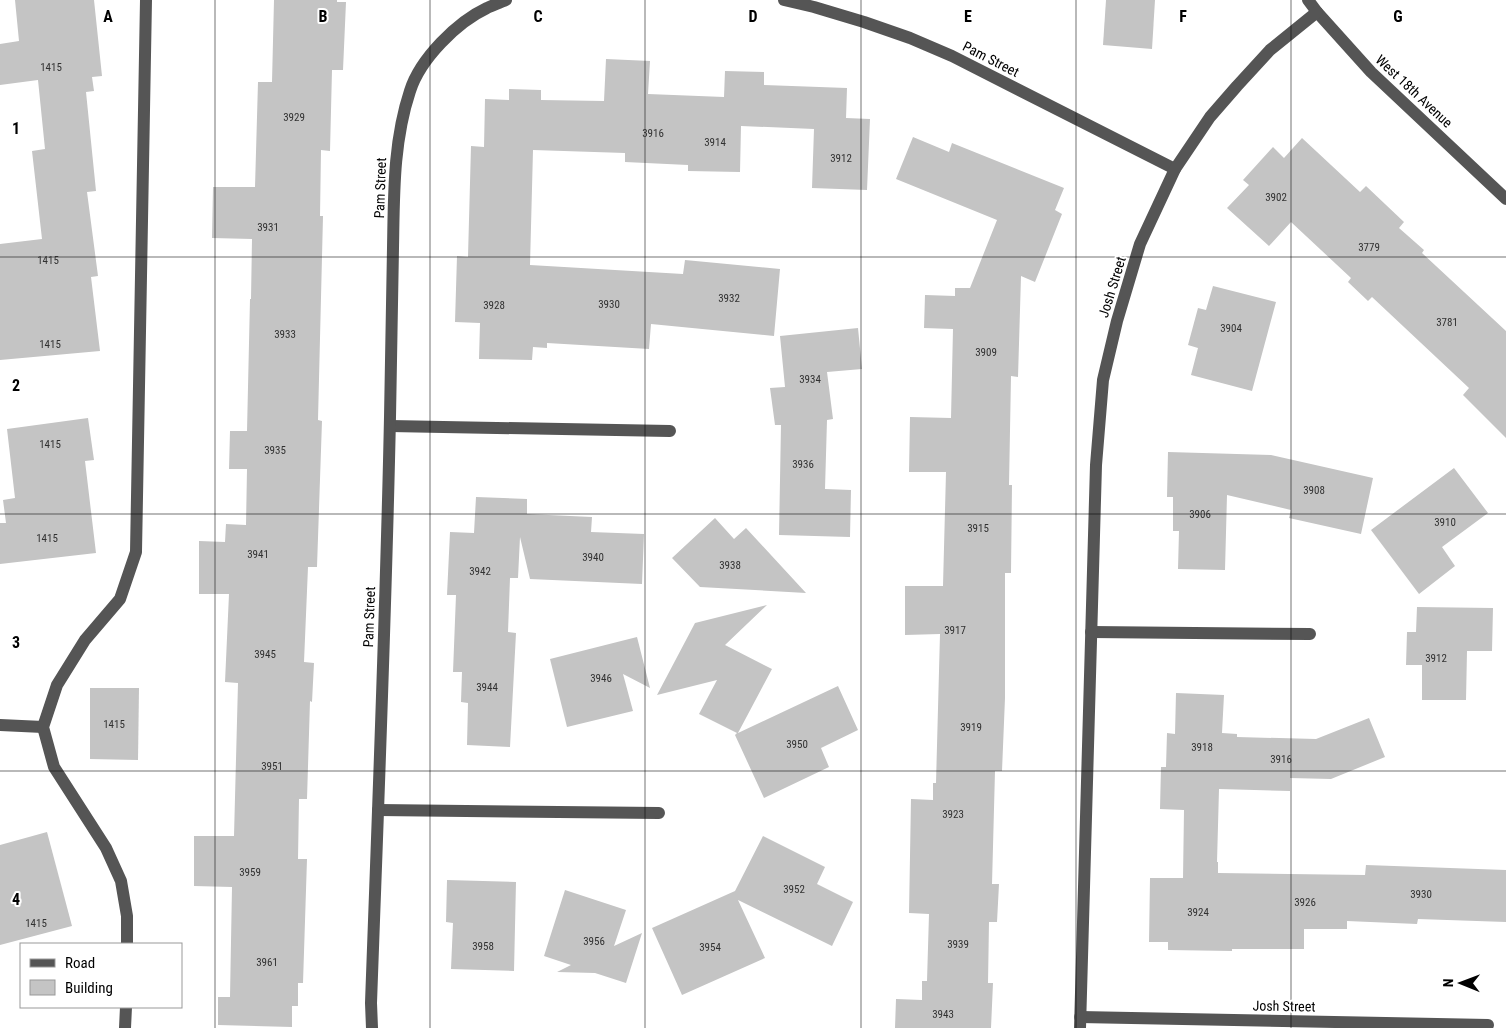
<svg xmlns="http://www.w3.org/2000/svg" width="1506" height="1028" font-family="'Roboto Condensed',sans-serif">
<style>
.building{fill:#c4c4c4}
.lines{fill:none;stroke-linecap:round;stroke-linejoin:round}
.minor{stroke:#555;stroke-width:12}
.grid{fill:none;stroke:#000;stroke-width:1;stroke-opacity:0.55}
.labels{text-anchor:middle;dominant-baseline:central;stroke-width:4;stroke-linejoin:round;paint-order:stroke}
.number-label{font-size:11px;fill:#313131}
.street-label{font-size:14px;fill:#000;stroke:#fff}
.grid-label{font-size:16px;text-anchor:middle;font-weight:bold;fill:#000;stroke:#fff;stroke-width:4;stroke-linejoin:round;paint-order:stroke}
</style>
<rect width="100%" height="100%" fill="#fff"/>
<g class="building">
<path d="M15,0H94L102,76L92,77L94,91L86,92L96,191L87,192L98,276L91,277L100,351L0,360V244L42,239L32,151L45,149L38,80L0,85V44L19,41Z"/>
<path d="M274,0H337V2H346L343,70H332L330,151L321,150L320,216H323L318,420L322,421L317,567H308L304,662L314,663L312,702L310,701L307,799H299L298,859H307L303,983H298V1006H292V1027L218,1025V997H230L232,887L194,886V836H234L238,683L225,682L229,594H199V541L225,542L226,524L246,525L247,469H229L230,431H247L250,299H251L252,239L212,238L213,187H255L258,82H272Z"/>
<path d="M1106,0H1155L1152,49L1103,45Z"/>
<path d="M606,59L650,61L648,94L724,97L725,71L764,72V85L847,88L846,118L870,119L867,190L812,188L814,129L741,126L740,172L688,171V165L625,162V153L533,150L530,265L683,274L685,260L780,269L774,336L651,324L649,349L547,343V348L533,347L532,360L479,359L480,323L455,322L457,256L468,257L471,146L484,147L485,99L509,100V89L541,90V100L604,101Z"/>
<path d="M913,137L949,152L952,143L1064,188L1055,210L1062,214L1035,282L1021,276L1018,377L1011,376L1009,485H1012L1011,573H1005V698L1002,771H995L992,884H999L997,922H989L988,983H993L991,1028H895L896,999L922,1000V981H927L929,914L909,913L911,799L933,800V783H936L940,634L905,635V586H943L946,472H909L910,417L951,418L953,329L924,328L925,295L955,296V288H970L997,220L896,179Z"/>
<path d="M1302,138L1360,192L1366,186L1404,222L1399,228L1424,250L1422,253L1506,331V438L1463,395L1469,388L1372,297L1368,301L1348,282L1351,278L1291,222L1269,246L1227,208L1249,185L1243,180L1273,147L1284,158Z"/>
<path d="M1213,286L1276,302L1252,391L1191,375L1198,348L1188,345L1198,308L1206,310Z"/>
<path d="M858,328L862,369L827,372L833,419L827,420L825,489L851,490L850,537L779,535L781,425H775L770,388L785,387L780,336Z"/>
<path d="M88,418L94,460L85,461L96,553L0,564V523H6L3,500L15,498L7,429Z"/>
<path d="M1168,452L1271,455L1373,478L1361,534L1289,518L1291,510L1227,495L1225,570L1178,569L1179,531H1173V497H1167Z"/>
<path d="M1454,468L1488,513L1442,547L1455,566L1419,594L1371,530Z"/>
<path d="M476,497L527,499V514L592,517L591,532L644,534L642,584L530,579L520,537L518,578H510L508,632L516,633L510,747L467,745L468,703L461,702L462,672H453L456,595H447L450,532L474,533Z"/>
<path d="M715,518L734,539L746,528L806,593L700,587L672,558Z"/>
<path d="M767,605L725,645L772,669L738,733L838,686L858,730L821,748L829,767L764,798L735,735L737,733L699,714L717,680L657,695L695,623Z"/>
<path d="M1417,607L1493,608L1492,651H1467L1466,700H1422V665H1406L1407,632H1416Z"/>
<path d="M637,637L650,688L623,674L633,711L567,727L550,659Z"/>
<path d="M90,688H139L138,760L90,759Z"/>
<path d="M1176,693L1224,695L1222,733L1237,734V737L1316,739L1369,718L1385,757L1331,779L1290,778V791L1219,789L1217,862H1218V873L1365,875L1366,865L1506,870V922L1418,919L1417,924L1347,921V929H1304V949H1232V951L1168,950V942H1149L1150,878H1183L1184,810L1160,809L1161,767H1166L1167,733L1175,734Z"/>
<path d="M47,832L72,926L0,945V845Z"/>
<path d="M763,836L825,867L817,884L853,902L832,946L738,900L765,958L682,995L652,928L735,891Z"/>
<path d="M447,880L516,882L514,971L451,969L453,923L446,922Z"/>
<path d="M565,890L626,910L614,946L642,933L626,983L595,973L557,972L571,965L544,956Z"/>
</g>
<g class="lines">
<g class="minor">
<path d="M784,0L814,7L864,22L910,38L952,56L1175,169"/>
<path d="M1308,0L1317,12L1371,72L1506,199"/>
<path d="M390,426L670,431"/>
<path d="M1091,632L1310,634"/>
<path d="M0,725L43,727"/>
<path d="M378,810L659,813"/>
<path d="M127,944V916L121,881L106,848L54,767L43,727L57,685L85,640L120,599L136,552L146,0"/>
<path d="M1080,1017L1488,1025"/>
<path d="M125,1028L126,1007"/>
<path d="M372,1028L371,1003C378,808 386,613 390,417C391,361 392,304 393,248C394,196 393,142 410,91C420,59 457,22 487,8C493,5 500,3 506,0"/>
<path d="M1080,1028L1096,465L1103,380L1117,321L1140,244L1175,169L1210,117L1237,86L1270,50L1317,12"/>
</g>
</g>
<path class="grid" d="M215,0V1028M430,0V1028M645,0V1028M861,0V1028M1076,0V1028M1291,0V1028M0,257H1506M0,514H1506M0,771H1506"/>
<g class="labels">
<g class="number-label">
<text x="51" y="67">1415</text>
<text x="294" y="117">3929</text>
<text x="653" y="133">3916</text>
<text x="715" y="142">3914</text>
<text x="841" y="158">3912</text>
<text x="1276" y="197">3902</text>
<text x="268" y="227">3931</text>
<text x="1369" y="247">3779</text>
<text x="48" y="260">1415</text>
<text x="729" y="298">3932</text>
<text x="609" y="304">3930</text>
<text x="494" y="305">3928</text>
<text x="1447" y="322">3781</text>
<text x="1231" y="328">3904</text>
<text x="285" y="334">3933</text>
<text x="50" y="344">1415</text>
<text x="986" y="352">3909</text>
<text x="810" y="379">3934</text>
<text x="50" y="444">1415</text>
<text x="275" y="450">3935</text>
<text x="803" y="464">3936</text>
<text x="1314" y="490">3908</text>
<text x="1200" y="514">3906</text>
<text x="1445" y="522">3910</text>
<text x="978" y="528">3915</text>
<text x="47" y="538">1415</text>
<text x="258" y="554">3941</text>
<text x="593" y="557">3940</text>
<text x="730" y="565">3938</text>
<text x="480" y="571">3942</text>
<text x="955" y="630">3917</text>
<text x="265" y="654">3945</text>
<text x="1436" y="658">3912</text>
<text x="601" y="678">3946</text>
<text x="487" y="687">3944</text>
<text x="114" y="724">1415</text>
<text x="971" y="727">3919</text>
<text x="797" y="744">3950</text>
<text x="1202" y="747">3918</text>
<text x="1281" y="759">3916</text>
<text x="272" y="766">3951</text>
<text x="953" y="814">3923</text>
<text x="250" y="872">3959</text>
<text x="794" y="889">3952</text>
<text x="1421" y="894">3930</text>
<text x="1305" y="902">3926</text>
<text x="1198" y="912">3924</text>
<text x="36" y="923">1415</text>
<text x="594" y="941">3956</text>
<text x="958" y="944">3939</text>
<text x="483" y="946">3958</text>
<text x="710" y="947">3954</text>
<text x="267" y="962">3961</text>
<text x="943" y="1014">3943</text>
</g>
<g class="street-label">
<text transform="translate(991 59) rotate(27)">Pam Street</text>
<text transform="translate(1414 91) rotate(43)">West 18th Avenue</text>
<text transform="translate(380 188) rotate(-88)">Pam Street</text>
<text transform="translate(1112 287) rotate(-73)">Josh Street</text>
<text transform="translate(369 617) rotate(-88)">Pam Street</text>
<text transform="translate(1284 1006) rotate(1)">Josh Street</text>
</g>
</g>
<g class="grid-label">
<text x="108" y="22">A</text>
<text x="323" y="22">B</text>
<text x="538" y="22">C</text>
<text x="753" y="22">D</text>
<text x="968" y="22">E</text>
<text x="1183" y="22">F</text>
<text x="1398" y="22">G</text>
<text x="16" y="134">1</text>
<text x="16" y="391">2</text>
<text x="16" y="648">3</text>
<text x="16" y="905">4</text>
</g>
<rect x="20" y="943" width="162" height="65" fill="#ffffff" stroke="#999999"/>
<rect x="30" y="959" width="25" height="8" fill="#555555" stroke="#999999"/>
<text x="65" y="968" font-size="15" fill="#000000">Road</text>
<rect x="30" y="980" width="25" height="15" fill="#c4c4c4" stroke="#999999"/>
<text x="65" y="993" font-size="15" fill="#000000">Building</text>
<g transform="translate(1461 983) rotate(271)" stroke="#ffffff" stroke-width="4" paint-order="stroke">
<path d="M0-4L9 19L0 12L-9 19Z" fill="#000000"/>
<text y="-8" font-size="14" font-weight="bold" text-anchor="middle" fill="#000000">N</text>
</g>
</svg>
